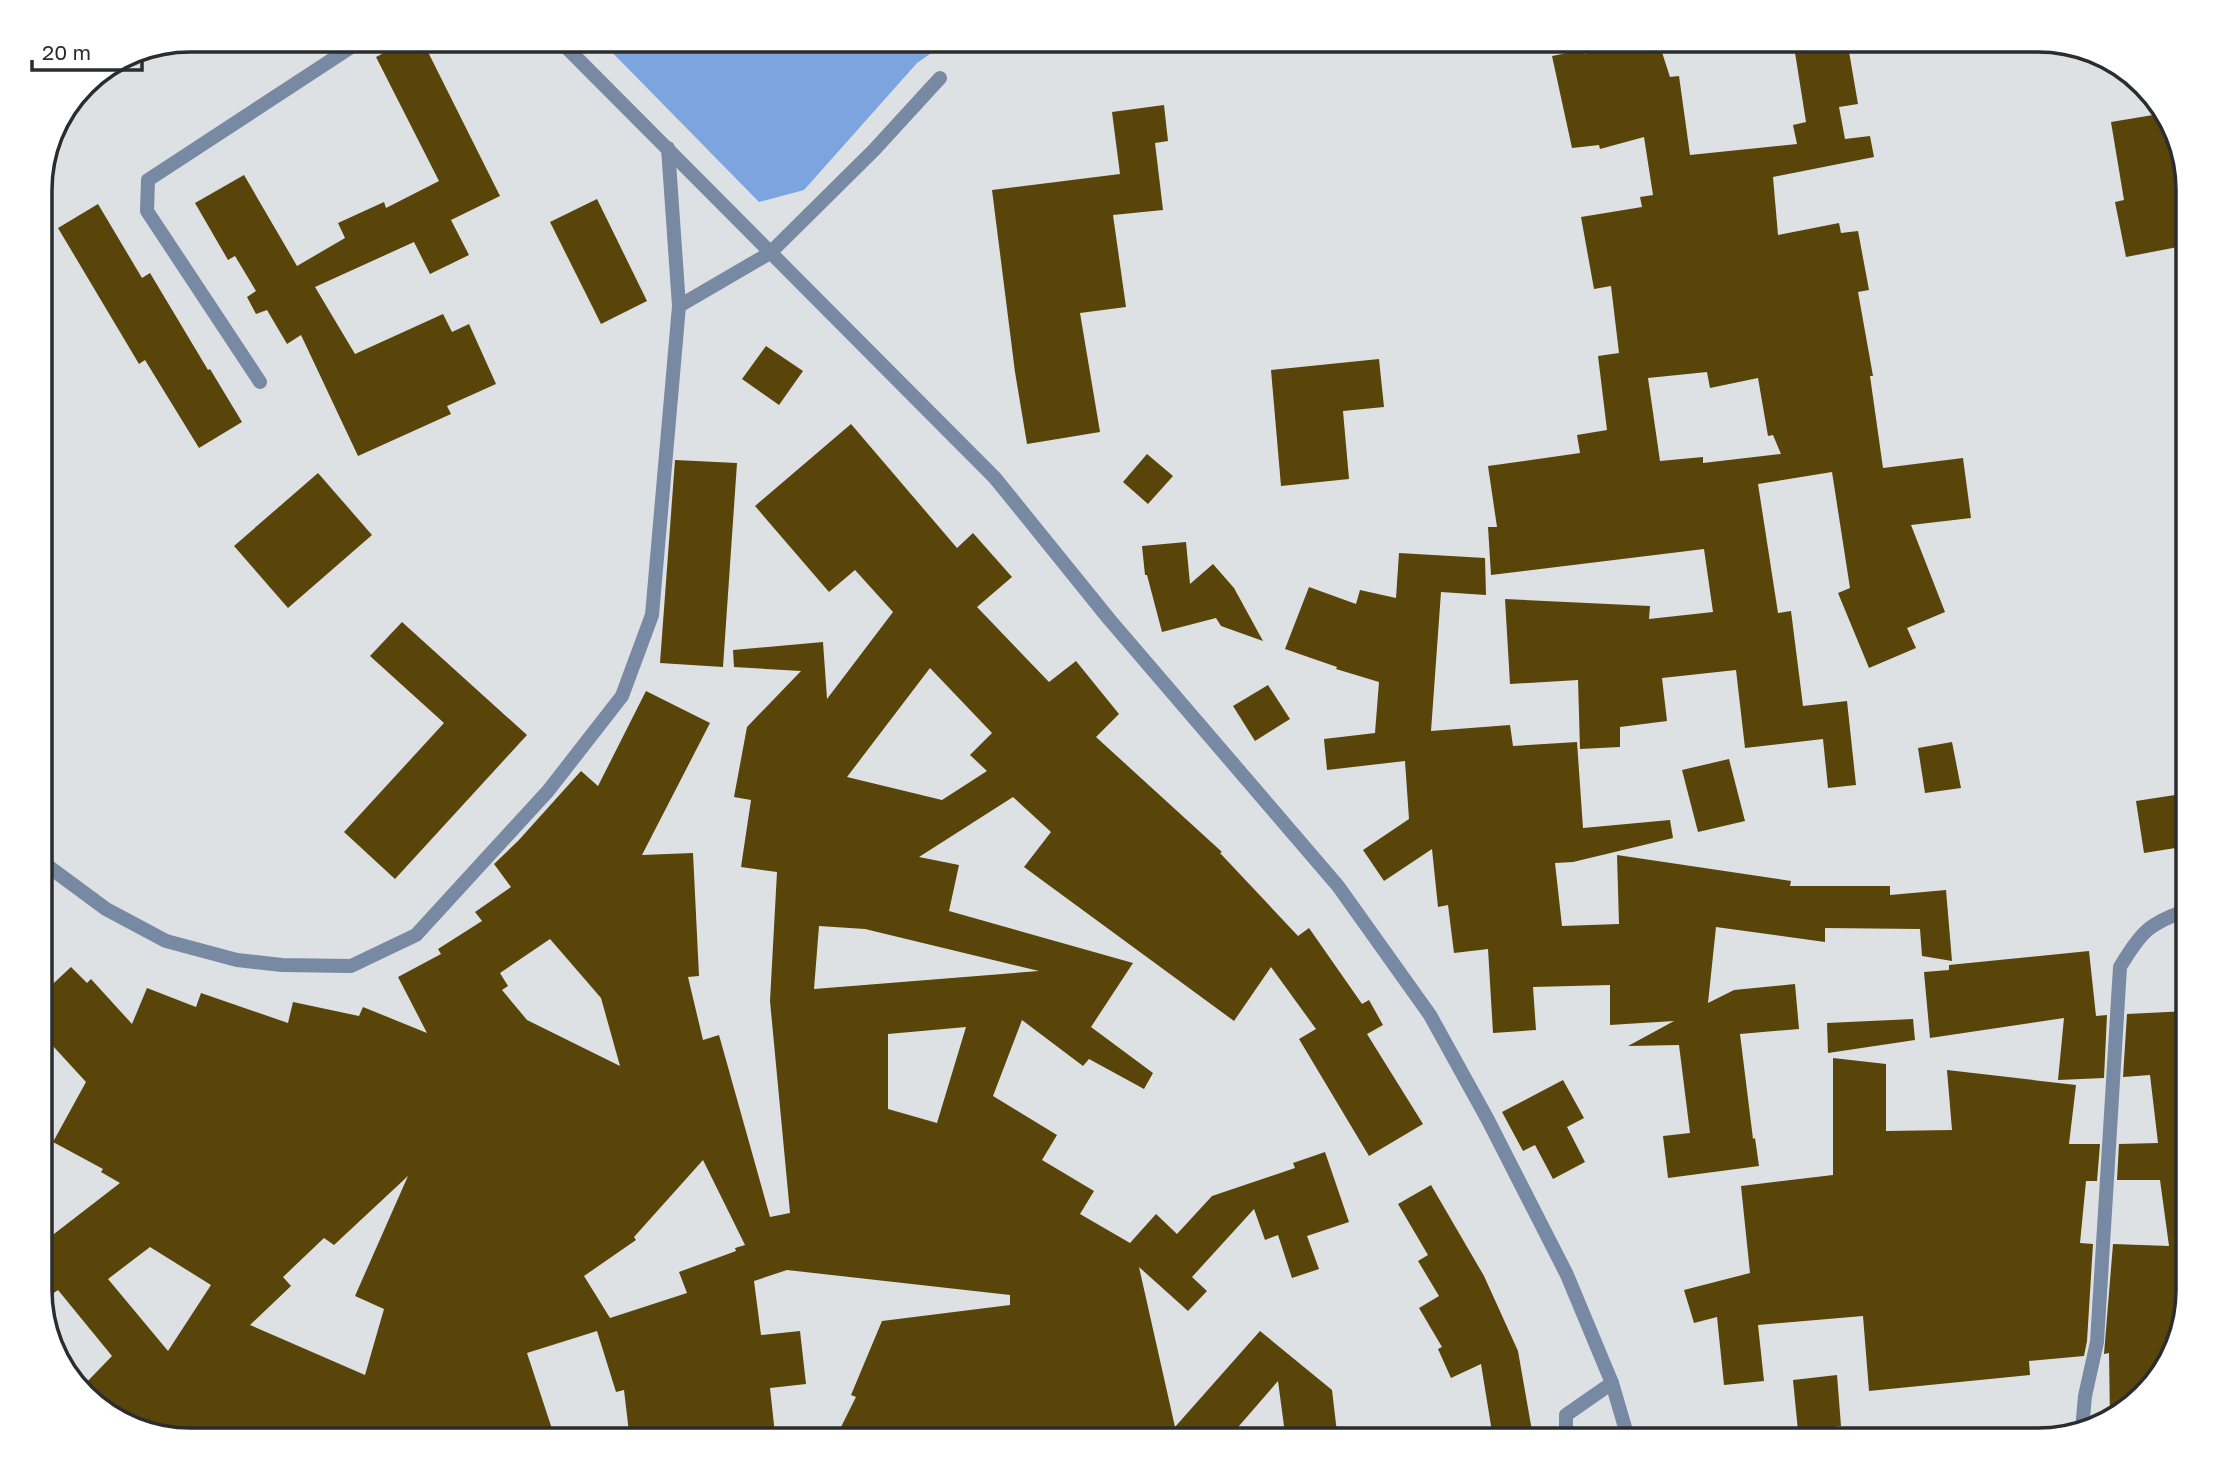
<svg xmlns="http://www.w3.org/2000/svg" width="2228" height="1481" font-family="'Golos Text',sans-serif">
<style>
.forest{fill:#7ca5df}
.building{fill:#594509;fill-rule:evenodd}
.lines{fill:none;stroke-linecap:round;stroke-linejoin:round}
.service{stroke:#7889a3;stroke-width:14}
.minor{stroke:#7889a3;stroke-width:14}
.tertiary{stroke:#7889a3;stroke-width:14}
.rim{fill:none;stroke:#2b2c2d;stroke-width:3.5}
</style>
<rect width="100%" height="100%" fill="#dee1e4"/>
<path class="forest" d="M600,40H950L917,63L804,190L759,202Z"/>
<g class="building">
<path d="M409,40H422L500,196L451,220L469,255L430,274L414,242L315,287L355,354L443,314L452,332L469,324L496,384L447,406L451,414L358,456L301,335L287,344L267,310L256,314L247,297L256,291L235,256L228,260L195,203L244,175L297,266L345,238L338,223L384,202L386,208L439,181L376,57Z"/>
<path d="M1626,40H1658L1670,77L1679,76L1690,155L1797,144L1793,125L1806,122L1793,40H1847L1858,104L1839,107L1845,139L1870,136L1874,157L1773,177L1778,235L1839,223L1841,233L1858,231L1869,290L1858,292L1873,376H1870L1883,468L1963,458L1971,518L1911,525L1945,612L1907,628L1916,648L1869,668L1838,593L1850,588L1832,472L1758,484L1778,613L1791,611L1803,706L1847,701L1856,785L1828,788L1823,739L1745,748L1736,670L1662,678L1667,721L1620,727V747L1580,749L1578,680L1510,684L1505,599L1650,606L1649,619L1713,612L1704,549L1491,575L1488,527H1497L1488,466L1580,453L1577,435L1607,430L1598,356L1619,353L1611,286L1594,289L1581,217L1642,207L1640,197L1653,195L1644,137L1600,149L1599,145L1572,148L1552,56L1583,50L1584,54ZM1707,372L1710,388L1758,378L1768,436L1773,435L1781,454L1703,463V457L1660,461L1648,378Z"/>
<path d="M1164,105L1168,141L1155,143L1163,210L1113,215L1126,307L1080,313L1100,432L1027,444L1015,372L992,190L1120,174L1112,112Z"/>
<path d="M2165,113L2188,190V245L2126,257L2115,202L2124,200L2111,122Z"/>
<path d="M597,199L647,301L601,324L550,222Z"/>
<path d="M98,204L142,278L150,273L208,370L210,369L242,422L199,448L145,360L139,364L58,228Z"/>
<path d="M766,346L803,371L779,405L742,379Z"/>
<path d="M1379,359L1384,407L1343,411L1349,479L1281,486L1271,370Z"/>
<path d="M851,424L957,548L973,533L1012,577L977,607L1049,682L1076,661L1119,714L1096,737L1222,852L1220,853L1298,936L1309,928L1362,1004L1369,1000L1383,1025L1367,1034L1423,1124L1369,1156L1299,1039L1316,1029L1271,967L1234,1021L1024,867L1051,832L1013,797L919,857L959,865L949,911L1133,963L1091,1027L1153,1073L1144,1089L1089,1059L1083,1066L1022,1020L993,1096L1057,1135L1042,1160L1094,1191L1080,1214L1130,1243L1156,1214L1177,1234L1212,1196L1295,1168L1293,1163L1325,1152L1349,1222L1307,1236L1319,1269L1292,1278L1278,1235L1265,1240L1254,1209L1192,1277L1207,1291L1188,1311L1139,1267L1175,1427L1260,1331L1332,1390L1338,1441H1286L1278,1381L1226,1441H834L856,1397L851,1395L882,1321L1010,1305V1295L787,1270L754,1281L761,1335L800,1331L806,1384L770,1388L775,1434L723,1440L722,1434L672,1441H630L624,1390L616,1392L597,1331L527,1353L553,1432L526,1441H190L107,1415L81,1388L112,1356L58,1290L41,1302V1244L120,1183L101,1172L103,1169L53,1142L86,1082L41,1033V995L71,967L87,983L91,979L132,1024L147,988L196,1007L201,993L288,1023L293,1002L359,1016L363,1007L427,1033L398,977L441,954L438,949L482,921L475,912L511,887L494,864L518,841L581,771L598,786L646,691L710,723L642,855L693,853L699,976L688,977L703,1040L719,1035L770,1217L790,1213L770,1001L777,872L741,867L751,800L734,797L747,727L801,671L734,667L733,650L823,642L827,699L893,612L855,570L829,592L755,506ZM930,668L992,733L970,755L987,771L942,800L847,777ZM819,926L865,929L1039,971L814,989ZM550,939L601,998L620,1066L527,1020L502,990L508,986L500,973ZM966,1027L937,1123L888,1109V1034ZM703,1160L745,1245L735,1248L736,1251L679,1272L687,1293L610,1318L584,1276L636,1240L634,1237ZM408,1176L355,1296L384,1309L365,1375L250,1325L291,1286L283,1277L324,1238L334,1245ZM150,1247L211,1285L168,1351L108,1279Z"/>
<path d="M1147,454L1173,476L1148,504L1123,482Z"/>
<path d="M675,460L737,463L723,667L660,663Z"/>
<path d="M318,473L372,535L288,608L234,546Z"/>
<path d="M1186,542L1190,584L1213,564L1234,588L1263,641L1221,626L1216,618L1162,632L1147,575H1145L1142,546Z"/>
<path d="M1399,553L1485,558L1486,595L1441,592L1431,731L1510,725L1513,746L1577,742L1583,828L1670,820L1673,838L1573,862L1555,863L1562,926L1619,924L1617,855L1791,881L1790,886H1890V895L1946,890L1952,961L1922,956L1920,929L1825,928V942L1716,927L1708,1003L1734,990L1795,984L1799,1029L1740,1034L1753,1139L1755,1138L1759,1166L1668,1178L1663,1136L1690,1133L1679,1045L1628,1046L1674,1021L1610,1025V985L1533,987L1536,1030L1493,1033L1488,949L1454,953L1448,905L1438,907L1432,849L1384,881L1363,850L1409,819L1405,761L1327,770L1324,739L1375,733L1379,682L1336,669L1337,667L1285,649L1309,587L1356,604L1360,590L1396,598Z"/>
<path d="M402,622L527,735L395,879L344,832L444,723L370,656Z"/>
<path d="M1268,685L1290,719L1255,741L1233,706Z"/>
<path d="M1952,742L1961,788L1925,793L1918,748Z"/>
<path d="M1729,759L1745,821L1698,832L1682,770Z"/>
<path d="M2188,793V846L2144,853L2136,801Z"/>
<path d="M2089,951L2096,1016L2107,1015L2104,1078L2058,1080L2064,1018L1930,1038L1924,972L1949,970V965Z"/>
<path d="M2188,1011V1291L2162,1374L2110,1420L2109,1353L2104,1354L2113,1244L2169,1246L2160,1180H2117L2119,1144L2158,1143L2150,1075L2123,1077L2127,1014Z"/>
<path d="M1913,1019L1915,1040L1828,1053L1827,1023Z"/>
<path d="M1833,1058L1886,1064V1131L1952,1130L1947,1070L2076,1085L2069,1144H2100L2097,1181H2086L2080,1243L2093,1244L2087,1341L2084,1356L2029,1361L2030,1375L1869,1391L1863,1316L1758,1325L1764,1381L1724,1385L1717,1317L1694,1323L1684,1290L1750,1273L1741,1186L1833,1175Z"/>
<path d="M1563,1080L1584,1118L1567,1127L1585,1162L1553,1179L1535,1145L1523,1151L1502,1112Z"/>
<path d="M1431,1185L1484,1276L1518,1351L1532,1431L1493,1438L1481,1364L1451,1378L1438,1349L1442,1347L1419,1308L1439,1296L1418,1261L1428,1255L1398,1204Z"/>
<path d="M1837,1375L1841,1426L1798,1431L1793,1380Z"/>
</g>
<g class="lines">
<path class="service" d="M260,382L147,211L148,180L362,40"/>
<g class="minor">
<path d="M668,148L679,306"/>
<path d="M41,861L106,909L166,941L237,960L282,965L351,966L416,935L548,791L622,696L652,615L679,306L770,253L874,150L940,78"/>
<path d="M2082,1430L2085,1396L2097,1342L2120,967C2141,932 2149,923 2188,910"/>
<path d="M1566,1441V1415L1612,1383"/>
</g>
<path class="tertiary" d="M559,40L995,478L1109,619L1338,886L1430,1015L1488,1120L1567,1275L1612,1383L1629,1441"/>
</g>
<path d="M0 0H2228V1481H0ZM190 52H2038A138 138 0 0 1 2176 190V1290A138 138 0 0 1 2038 1428H190A138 138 0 0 1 52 1290V190A138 138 0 0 1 190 52Z" fill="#fff" fill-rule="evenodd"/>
<path class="rim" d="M190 52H2038A138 138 0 0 1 2176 190V1290A138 138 0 0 1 2038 1428H190A138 138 0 0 1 52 1290V190A138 138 0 0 1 190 52Z"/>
<path d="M32 60v10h110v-10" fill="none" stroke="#2b2c2d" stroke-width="3.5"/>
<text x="42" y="60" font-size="21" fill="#2b2c2d" stroke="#ffffff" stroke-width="5" paint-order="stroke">20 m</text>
</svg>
